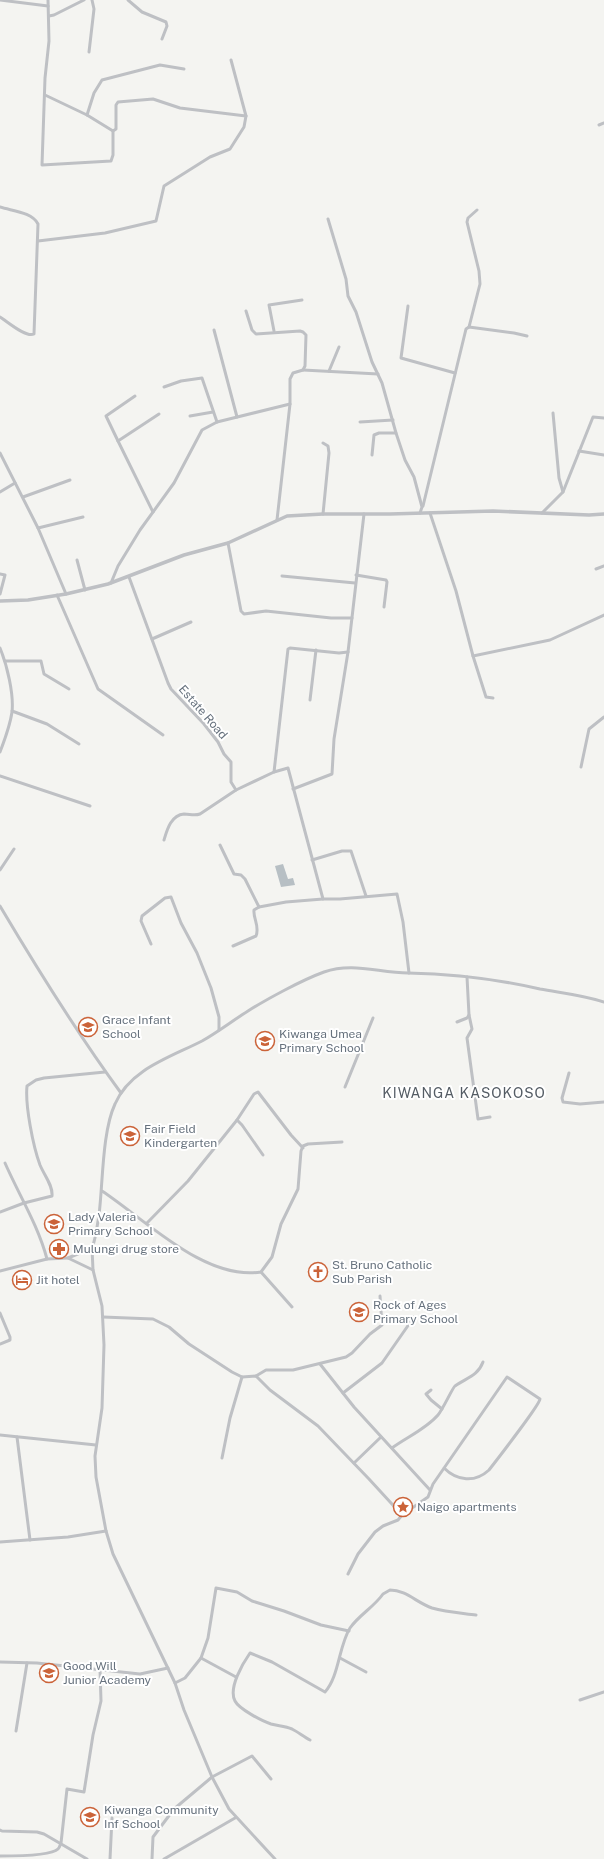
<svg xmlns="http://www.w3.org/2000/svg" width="604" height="1859" font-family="'Public Sans',sans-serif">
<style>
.water{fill:#b7bfc4}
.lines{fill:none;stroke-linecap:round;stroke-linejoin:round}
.minor{stroke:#bec0c4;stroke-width:3}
.tertiary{stroke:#bec0c4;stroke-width:3.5}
.labels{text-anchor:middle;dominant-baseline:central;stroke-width:4;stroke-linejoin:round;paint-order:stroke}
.street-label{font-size:12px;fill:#67727e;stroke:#fff}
.poi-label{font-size:12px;fill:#67727e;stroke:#fff;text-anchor:start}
.quarter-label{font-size:14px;letter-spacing:1px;fill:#545c64;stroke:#fff}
</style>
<rect width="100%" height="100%" fill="#f4f4f1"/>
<path class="water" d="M283,864L288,879L293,878L295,885L281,887L275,866Z"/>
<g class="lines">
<g class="minor">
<path d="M0,0L48,6"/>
<path d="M48,0L49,41L45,78L42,165L111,161L113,155V131L116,129V105L118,102L153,99L180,108L246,116"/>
<path d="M128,0L142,12L166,22L167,26L162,39"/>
<path d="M49,16L54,15L84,0"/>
<path d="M89,52L94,9L92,0"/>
<path d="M45,95L87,115L113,131"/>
<path d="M87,115L94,93L102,80L160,65L184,69"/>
<path d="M599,125L604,123"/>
<path d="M0,207C12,211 32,212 38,224L34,334C26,338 8,322 0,317"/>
<path d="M328,219L346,279L348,296L356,312L372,362L382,383L396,433L405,460L414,477L422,507L420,513"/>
<path d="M38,241L105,233L156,221L164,186L210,157L230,149L244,127L246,116L231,60"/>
<path d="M408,306L401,358L455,373"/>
<path d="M246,311L252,330L256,334L300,331L303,332L306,335L305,366L303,370L293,373L290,379V404L277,520"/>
<path d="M469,327L480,284L479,271L467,222L468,218L477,210"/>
<path d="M214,330L237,417"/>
<path d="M274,331L269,305L302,300"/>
<path d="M303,370L378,374"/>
<path d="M329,371L339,347"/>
<path d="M164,387L181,381L202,378L217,422"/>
<path d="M553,413L559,478L563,492"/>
<path d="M190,416L213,412"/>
<path d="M360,422L393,420"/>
<path d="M118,441L106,416L135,396"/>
<path d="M323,443L328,446L329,453L323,514"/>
<path d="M579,451L604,455"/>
<path d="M0,453L38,528L66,594"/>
<path d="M372,455L374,435L379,433H396"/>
<path d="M0,492L15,483"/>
<path d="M23,497L70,480"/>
<path d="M423,506L466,329L469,327L514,333L527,336"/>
<path d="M153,512L118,441L159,414"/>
<path d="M430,513L456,591L473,656L486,697L493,698"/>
<path d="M542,513L563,492L593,417L604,418"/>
<path d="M38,528L83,517"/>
<path d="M228,543L241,611L244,614L266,611L331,618H352"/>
<path d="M77,560L85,590"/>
<path d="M596,569L604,566"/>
<path d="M356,575L386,580L387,582L384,607"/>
<path d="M282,576L355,583"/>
<path d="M129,577L168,683L171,689L204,724L218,742L224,754L231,762V782L236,790"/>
<path d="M111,583L118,566L140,530L174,483L202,430L217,422L290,404"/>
<path d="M0,594L5,575L0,574"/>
<path d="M57,595L98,689L163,735"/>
<path d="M152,639L191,622"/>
<path d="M0,648C7,665 14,694 12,712C10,726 5,739 0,752"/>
<path d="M348,652L339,653L290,648L288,649L274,772L288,768L323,899H340L397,894L403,922L409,973"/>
<path d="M473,656L550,640L604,615"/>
<path d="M5,661H41L44,674L69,689"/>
<path d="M310,700L316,650"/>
<path d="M12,711L47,724L79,744"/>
<path d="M581,767L589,729L604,717"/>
<path d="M0,776L90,806"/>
<path d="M293,789L332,774L334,739L348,652L364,514"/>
<path d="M164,840C167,830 171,815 184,814C190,814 194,816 200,814L236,790L274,772"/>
<path d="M220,845L234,874L241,875L245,879L259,907L286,902L323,899"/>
<path d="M312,860L342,851H351L366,896"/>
<path d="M0,870L14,849"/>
<path d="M0,906C38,970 77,1033 121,1093"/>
<path d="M151,944L141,921L142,916L165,898L171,897L181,923L197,953L211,988L219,1017V1030"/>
<path d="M233,946L256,936C260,926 253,919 254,910L259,907"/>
<path d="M469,1015L472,1029L467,1038L478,1119L490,1117"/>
<path d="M457,1022L467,1018L469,1015L467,977"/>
<path d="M569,1073L562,1098L563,1102L580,1104L604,1102"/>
<path d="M345,1087L373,1018"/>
<path d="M237,1120L254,1094L258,1092L291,1135L303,1148"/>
<path d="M5,1163C19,1195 38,1225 47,1259"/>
<path d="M102,1191C146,1220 205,1281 261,1272L272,1257L281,1224L298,1189L301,1151L303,1146L308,1144L342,1142"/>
<path d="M0,1212L24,1203L52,1196C53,1185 44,1175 40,1165C33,1146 25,1105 27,1086L36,1080L44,1078L105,1072"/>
<path d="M147,1223L188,1181L237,1120L242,1125L263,1155"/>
<path d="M92,1248L93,1270L102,1306L104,1345L102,1408L95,1456L96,1477L106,1531L113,1554L175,1683L184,1710L212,1777L229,1809L275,1859"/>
<path d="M68,1258L93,1270"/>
<path d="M0,1271L47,1259L68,1258L92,1248C96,1238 97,1226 99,1215C103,1183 102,1132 115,1104C130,1069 171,1057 202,1041C218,1032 232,1021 248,1011C267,999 302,980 324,972C353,962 379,973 408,973C452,974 497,979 540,989C562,993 583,995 604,1002"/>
<path d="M261,1272L292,1307"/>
<path d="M0,1313L10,1337V1340L0,1344"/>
<path d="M103,1317L153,1319L169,1327L189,1344L232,1372L242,1377L256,1376L270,1390L318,1426L369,1479L402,1515"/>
<path d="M320,1364L354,1407L430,1490"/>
<path d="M256,1376L266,1370H293L346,1357L352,1353L370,1334L382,1325L380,1296"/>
<path d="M431,1390L426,1394L431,1400L442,1409"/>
<path d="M343,1393L382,1363L414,1317"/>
<path d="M0,1435L96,1445"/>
<path d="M17,1437L30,1540"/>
<path d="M392,1448C407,1437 426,1429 438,1415C443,1409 453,1387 455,1386C466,1378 478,1376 483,1362"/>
<path d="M222,1458L230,1418L242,1377"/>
<path d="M354,1463L381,1437"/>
<path d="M0,1542L68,1537L106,1531"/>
<path d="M348,1574L358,1554L375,1532L383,1526L398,1520L402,1515L428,1497L433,1484L507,1377L540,1399C540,1404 496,1461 489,1470C475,1483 457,1481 444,1468"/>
<path d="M201,1658L236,1677"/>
<path d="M340,1658L366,1672"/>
<path d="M0,1662L37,1663L140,1674L168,1668"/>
<path d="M175,1683L185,1678L201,1658L208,1638L216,1588L237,1592L252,1601L284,1611L321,1625L349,1631"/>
<path d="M580,1700L604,1692"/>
<path d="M16,1731L27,1663"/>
<path d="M310,1740C304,1737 298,1732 292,1729C285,1726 278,1726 271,1724C262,1721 239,1709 235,1701C228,1688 243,1663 250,1653L272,1662L325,1692C339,1677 339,1645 350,1628C359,1615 374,1607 383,1594L390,1590C406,1590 417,1603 432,1608C446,1612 461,1613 476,1615"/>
<path d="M0,1830L2,1831L37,1832L44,1834L87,1859"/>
<path d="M0,1856C11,1856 51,1856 58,1849C60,1847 60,1845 61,1843L67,1789L84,1792L93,1735L101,1701L100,1669"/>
<path d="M110,1859L112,1818"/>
<path d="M152,1859L153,1837L174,1809L212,1777L252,1756L271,1779"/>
<path d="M164,1859L235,1818"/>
</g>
<path class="tertiary" d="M0,601L28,600L66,594L108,584L184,555L228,543L287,516L323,514H390L493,511L589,515L604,514"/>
</g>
<defs>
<g id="school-ring" transform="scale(1)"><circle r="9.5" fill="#fff" stroke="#cb6339" stroke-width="1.5"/><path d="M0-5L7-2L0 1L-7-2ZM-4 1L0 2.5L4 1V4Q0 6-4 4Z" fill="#cb6339"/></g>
<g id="pharmacy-ring" transform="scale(1)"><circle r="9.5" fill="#fff" stroke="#cb6339" stroke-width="1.5"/><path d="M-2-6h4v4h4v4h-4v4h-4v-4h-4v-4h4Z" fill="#cb6339"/></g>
<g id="church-ring" transform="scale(1)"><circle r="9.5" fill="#fff" stroke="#cb6339" stroke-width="1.5"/><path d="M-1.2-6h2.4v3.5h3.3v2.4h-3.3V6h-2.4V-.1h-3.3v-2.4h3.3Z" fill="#cb6339"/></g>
<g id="hotel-ring" transform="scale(1)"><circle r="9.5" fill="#fff" stroke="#cb6339" stroke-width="1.5"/><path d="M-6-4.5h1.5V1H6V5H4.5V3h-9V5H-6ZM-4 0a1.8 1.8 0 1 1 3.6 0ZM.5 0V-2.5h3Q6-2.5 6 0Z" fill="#cb6339"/></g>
<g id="sight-ring" transform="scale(1)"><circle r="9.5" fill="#fff" stroke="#cb6339" stroke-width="1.5"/><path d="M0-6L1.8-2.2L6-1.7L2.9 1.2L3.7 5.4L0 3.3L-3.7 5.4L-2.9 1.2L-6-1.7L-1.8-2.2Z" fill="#cb6339"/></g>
</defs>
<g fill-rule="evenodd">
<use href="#school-ring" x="88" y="1027"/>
<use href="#school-ring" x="265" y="1041"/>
<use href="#school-ring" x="130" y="1136"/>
<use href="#school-ring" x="54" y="1224"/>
<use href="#pharmacy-ring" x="59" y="1249"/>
<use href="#church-ring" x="318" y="1272"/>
<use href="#hotel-ring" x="22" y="1280"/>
<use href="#school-ring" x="359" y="1312"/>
<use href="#sight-ring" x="403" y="1507"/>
<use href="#school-ring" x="49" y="1673"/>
<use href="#school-ring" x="90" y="1817"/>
</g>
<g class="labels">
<g class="street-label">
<text transform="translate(203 712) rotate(49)">Estate Road</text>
</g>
<g class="poi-label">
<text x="102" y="1020">Grace Infant<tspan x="102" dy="14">School</tspan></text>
<text x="279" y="1034">Kiwanga Umea<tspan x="279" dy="14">Primary School</tspan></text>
<text x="144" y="1129">Fair Field<tspan x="144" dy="14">Kindergarten</tspan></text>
<text x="68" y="1217">Lady Valeria<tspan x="68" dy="14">Primary School</tspan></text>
<text x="73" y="1249">Mulungi drug store</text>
<text x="332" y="1265">St. Bruno Catholic<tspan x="332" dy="14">Sub Parish</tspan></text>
<text x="36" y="1280">Jit hotel</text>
<text x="373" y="1305">Rock of Ages<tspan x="373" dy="14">Primary School</tspan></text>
<text x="417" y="1507">Naigo apartments</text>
<text x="63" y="1666">Good Will<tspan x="63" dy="14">Junior Academy</tspan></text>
<text x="104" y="1810">Kiwanga Community<tspan x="104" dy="14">Inf School</tspan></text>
</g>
<g class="quarter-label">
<text x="464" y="1093">KIWANGA KASOKOSO</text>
</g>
</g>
</svg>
